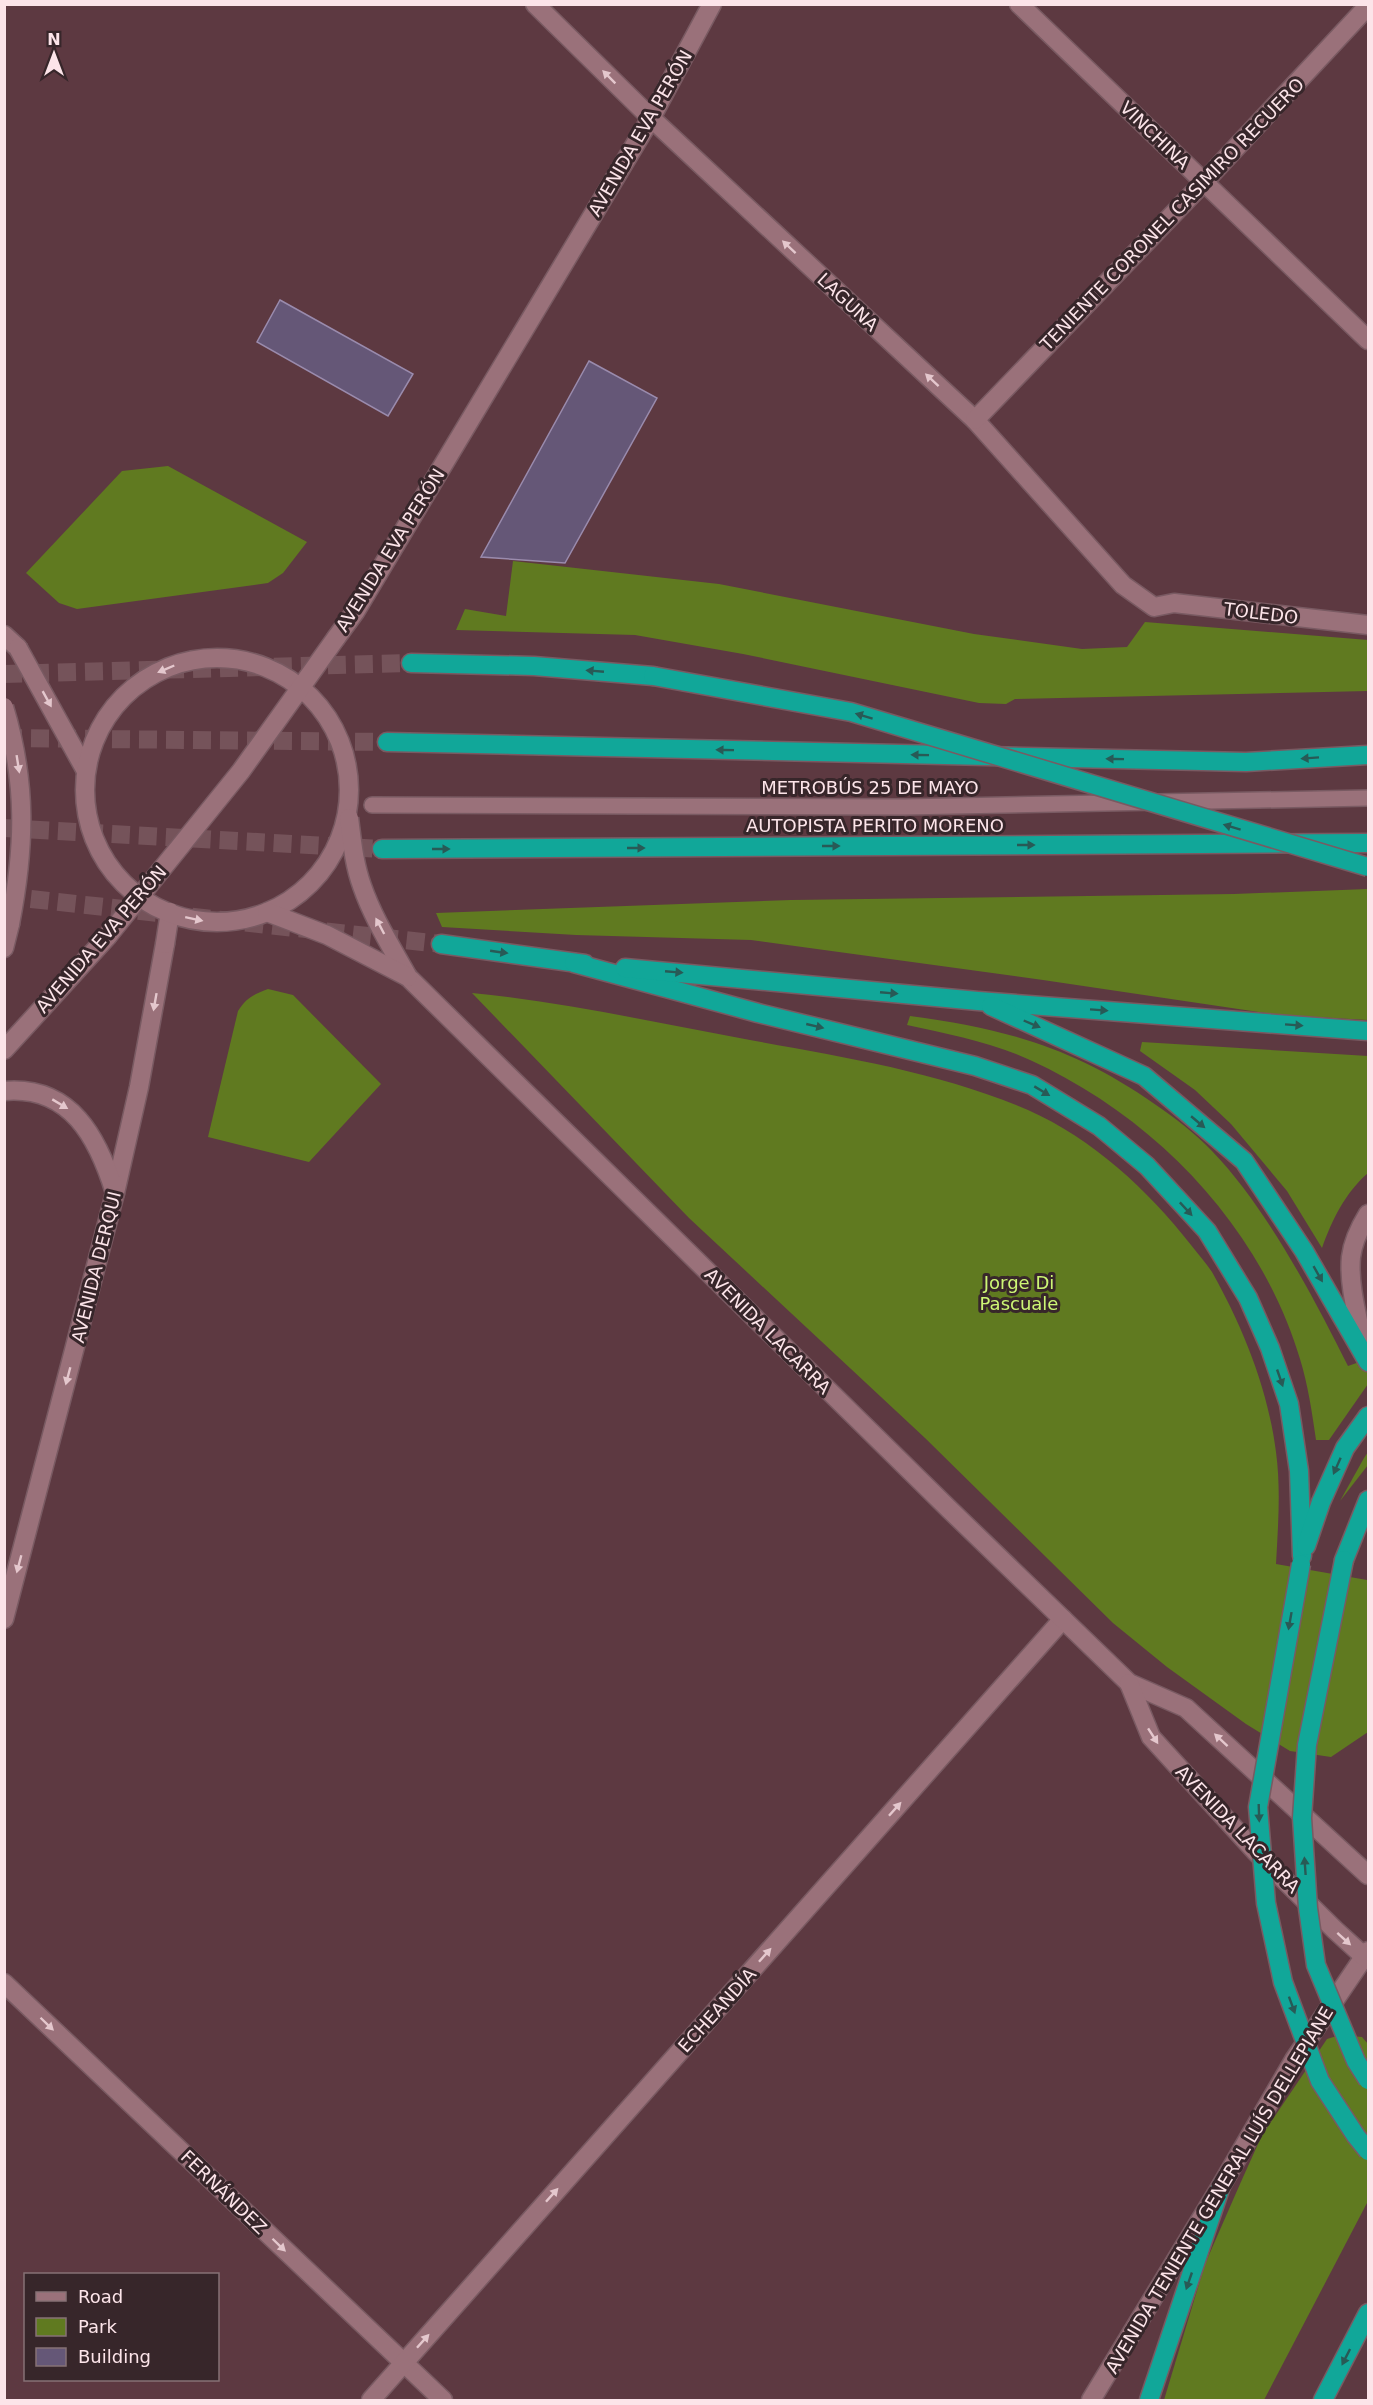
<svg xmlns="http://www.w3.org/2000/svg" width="1373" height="2405" font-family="'DejaVu Sans',sans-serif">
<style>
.green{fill:#607a20}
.building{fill:#655777;stroke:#9a8bad;stroke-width:1.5}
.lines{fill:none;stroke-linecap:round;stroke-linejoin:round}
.motorway-tunnel{stroke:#75535a;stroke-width:18;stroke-dasharray:18 9;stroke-linecap:butt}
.service-casing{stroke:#795a62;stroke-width:18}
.minor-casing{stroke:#795a62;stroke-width:21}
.tertiary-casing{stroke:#795a62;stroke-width:21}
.secondary-casing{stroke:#795a62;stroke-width:21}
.motorway-casing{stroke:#795a62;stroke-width:21}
.service{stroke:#9a717a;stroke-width:15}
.minor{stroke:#9a717a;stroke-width:18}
.tertiary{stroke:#9a717a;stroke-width:18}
.secondary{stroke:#9a717a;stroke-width:18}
.motorway{stroke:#11a799;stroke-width:18}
.tertiary-bridge-casing{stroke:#795a62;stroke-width:21;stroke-linecap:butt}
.secondary-bridge-casing{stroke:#795a62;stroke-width:21;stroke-linecap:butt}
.motorway-bridge-casing{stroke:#795a62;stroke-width:21;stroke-linecap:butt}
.tertiary-bridge{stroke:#9a717a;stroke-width:18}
.secondary-bridge{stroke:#9a717a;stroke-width:18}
.motorway-bridge{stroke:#11a799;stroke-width:18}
.oneway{fill:#e4c7cd}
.oneway2{fill:#285a56}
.labels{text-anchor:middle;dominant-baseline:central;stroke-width:6;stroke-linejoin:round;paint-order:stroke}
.street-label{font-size:18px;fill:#fce4e9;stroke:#37262a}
.park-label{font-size:18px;fill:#cdf675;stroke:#37262a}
</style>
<rect width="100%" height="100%" fill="#5d3941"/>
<g class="green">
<path d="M168,466L307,542L283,573L268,583L77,609L59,603L26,573L122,471Z"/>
<path d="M513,561L719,584L974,634L1082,649L1127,647L1145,622L1368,640V691L1015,699L1006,704L979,703L743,654L635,635L456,630L465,609L506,616Z"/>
<path d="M1368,889V1020L1279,1015L1043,980L751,940L576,935L442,927L436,913L791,900L1234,894Z"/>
<path d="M268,989L293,995L381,1084L309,1162L208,1137L238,1011C246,998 254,994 268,989Z"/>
<path d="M472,993C565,1002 657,1023 750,1040C843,1057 940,1072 1028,1110C1093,1139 1148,1190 1191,1245C1198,1254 1206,1263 1212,1272C1243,1327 1268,1389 1276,1452C1281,1489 1278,1527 1276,1564L1367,1580L1368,1576V1732L1331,1757L1290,1751L1246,1724L1167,1667L1113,1623L925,1438L689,1218Z"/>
<path d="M910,1016C1007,1029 1075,1048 1156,1105C1175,1118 1196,1134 1212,1151C1266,1207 1313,1296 1348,1366L1368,1359V1384L1329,1440H1316C1312,1412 1308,1385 1300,1359C1260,1226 1155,1117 1030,1060C991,1042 948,1034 907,1025Z"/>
<path d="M1142,1042L1368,1056V1173C1345,1193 1332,1220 1322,1248L1287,1191L1231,1124L1195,1090L1140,1051Z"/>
<path d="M1368,1452V1465L1340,1501L1364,1458Z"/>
<path d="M1340,2035L1362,2037L1368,2044V2201L1264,2400H1164L1205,2264L1240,2184L1262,2135L1327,2039Z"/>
</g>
<g class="building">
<path d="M280,300L413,374L388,416L257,342Z"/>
<path d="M589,361L657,398L565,563L481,557Z"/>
</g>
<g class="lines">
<g class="motorway-tunnel">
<path d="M4,674L411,663"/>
<path d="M4,738L387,742"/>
<path d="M4,828L382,849"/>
<path d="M4,896L441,944"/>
</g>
<g class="service-casing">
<path id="service" d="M372,805L904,807L1368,798"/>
</g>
<g class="minor-casing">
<g id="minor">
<path d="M535,4L651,118L975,420L1123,585L1154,607L1174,603L1368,625"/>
<path d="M1019,4L1368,340"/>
<path d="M975,420L1204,182L1368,6"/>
<path d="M4,1983L443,2400"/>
<path d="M371,2400L1063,1619"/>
</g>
</g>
<g class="tertiary-casing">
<g id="tertiary">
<path d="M4,635L18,648"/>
<path d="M4,1619L115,1193L139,1087L165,944"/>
<path d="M1091,2400L1221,2186L1294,2060L1368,1951"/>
</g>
</g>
<g class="secondary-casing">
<g id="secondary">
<path d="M336,638L355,612L651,118L712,4"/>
<path d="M4,948L10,924"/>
<path d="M408,977L949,1509L1129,1683L1186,1708L1368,1875"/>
<path d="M4,1050L107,937"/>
<path d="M4,1091C71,1085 98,1138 115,1193"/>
<path d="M1365,1355C1360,1324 1348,1288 1351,1257C1353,1241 1360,1227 1368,1214"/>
<path d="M1129,1683L1151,1737L1255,1851L1335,1930L1368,1960"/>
</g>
</g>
<g class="motorway-casing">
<g id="motorway">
<path d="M411,663L534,666L653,676"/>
<path d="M387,742L1246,762L1368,755"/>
<path d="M382,849L1368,843"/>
<path d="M441,944L585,964"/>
<path d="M574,963L758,1013L975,1066L1032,1085L1099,1126L1147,1166L1207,1231L1248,1298L1270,1348L1289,1404L1299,1471L1302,1556"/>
<path d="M625,968L978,1001L1368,1031"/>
<path d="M991,1006L1144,1076L1244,1161L1304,1251L1368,1362"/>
<path d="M1306,1546L1321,1502L1345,1448L1368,1416"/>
<path d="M1344,1560L1368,1500"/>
<path d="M1149,2400L1221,2186"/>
<path d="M1323,2400L1368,2313"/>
</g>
</g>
<use href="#service" class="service"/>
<use href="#minor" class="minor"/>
<use href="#tertiary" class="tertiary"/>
<use href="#secondary" class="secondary"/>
<use href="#motorway" class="motorway"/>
<g class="tertiary-bridge-casing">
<g id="tertiary-bridge">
<path d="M18,648L86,771"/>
<path d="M165,944L170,912"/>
</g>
</g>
<g class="secondary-bridge-casing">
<g id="secondary-bridge">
<circle cx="217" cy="790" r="132"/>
<path d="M4,707C27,783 25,847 10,924"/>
<path d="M349,818C352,841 354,864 362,886C373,918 392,948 408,977"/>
<path d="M267,912L327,935L408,977"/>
<path d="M107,937L241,771L336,638"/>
</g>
</g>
<g class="motorway-bridge-casing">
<g id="motorway-bridge">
<path d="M653,676L851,712L1368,867"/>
<path d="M1344,1560L1307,1745L1302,1818L1308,1908L1316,1965L1356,2061L1368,2080"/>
<path d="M1301,1564L1258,1807L1266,1903L1283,1982L1320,2081L1356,2136L1368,2151"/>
</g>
</g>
<use href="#tertiary-bridge" class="tertiary-bridge"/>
<use href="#secondary-bridge" class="secondary-bridge"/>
<use href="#motorway-bridge" class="motorway-bridge"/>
</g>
<defs><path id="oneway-solid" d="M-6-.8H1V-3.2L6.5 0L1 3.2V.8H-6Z" transform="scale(1.5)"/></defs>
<g class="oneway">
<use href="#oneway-solid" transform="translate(609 77) rotate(-135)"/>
<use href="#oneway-solid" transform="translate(789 247) rotate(-137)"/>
<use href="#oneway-solid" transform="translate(932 380) rotate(-137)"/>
<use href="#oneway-solid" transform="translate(166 669) rotate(157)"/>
<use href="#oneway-solid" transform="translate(47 699) rotate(61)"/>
<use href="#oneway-solid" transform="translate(18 764) rotate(81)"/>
<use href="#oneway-solid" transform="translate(194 919) rotate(12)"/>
<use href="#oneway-solid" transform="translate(380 926) rotate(-118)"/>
<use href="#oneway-solid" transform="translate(155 1002) rotate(100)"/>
<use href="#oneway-solid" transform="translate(60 1104) rotate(31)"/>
<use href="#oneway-solid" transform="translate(68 1376) rotate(105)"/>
<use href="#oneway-solid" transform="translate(19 1564) rotate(105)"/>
<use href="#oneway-solid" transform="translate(1153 1736) rotate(57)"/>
<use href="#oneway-solid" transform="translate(1221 1740) rotate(-137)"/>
<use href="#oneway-solid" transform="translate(895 1809) rotate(-48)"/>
<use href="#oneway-solid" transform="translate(1344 1939) rotate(42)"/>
<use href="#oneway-solid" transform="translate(765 1955) rotate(-48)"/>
<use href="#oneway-solid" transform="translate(47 2024) rotate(44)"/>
<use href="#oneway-solid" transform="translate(552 2195) rotate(-48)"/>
<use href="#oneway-solid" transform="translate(279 2245) rotate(44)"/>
<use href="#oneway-solid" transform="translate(423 2341) rotate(-48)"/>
</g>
<g class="oneway2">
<use href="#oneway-solid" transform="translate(595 671) rotate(-175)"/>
<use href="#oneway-solid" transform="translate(864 716) rotate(-163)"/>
<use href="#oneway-solid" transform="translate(725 750) rotate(-179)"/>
<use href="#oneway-solid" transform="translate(920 755) rotate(-179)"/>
<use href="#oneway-solid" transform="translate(1310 758) rotate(176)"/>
<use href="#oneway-solid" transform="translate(1115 759) rotate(-179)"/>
<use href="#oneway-solid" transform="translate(1232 827) rotate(-163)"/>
<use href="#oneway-solid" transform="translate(1026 845)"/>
<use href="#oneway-solid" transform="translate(831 846)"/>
<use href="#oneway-solid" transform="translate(636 848)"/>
<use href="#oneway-solid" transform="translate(441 849)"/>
<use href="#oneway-solid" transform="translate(499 952) rotate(8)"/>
<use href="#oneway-solid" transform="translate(674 972) rotate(5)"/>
<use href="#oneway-solid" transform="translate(889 993) rotate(5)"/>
<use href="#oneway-solid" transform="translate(1099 1010) rotate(4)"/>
<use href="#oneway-solid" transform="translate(1032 1024) rotate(23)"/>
<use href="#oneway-solid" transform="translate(1294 1025) rotate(4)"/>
<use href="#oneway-solid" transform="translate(815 1026) rotate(13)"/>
<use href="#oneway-solid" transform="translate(1042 1091) rotate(31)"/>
<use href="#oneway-solid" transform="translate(1198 1122) rotate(40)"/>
<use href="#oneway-solid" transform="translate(1186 1209) rotate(47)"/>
<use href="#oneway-solid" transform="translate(1318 1274) rotate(60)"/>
<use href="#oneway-solid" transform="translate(1280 1378) rotate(71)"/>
<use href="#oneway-solid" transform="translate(1337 1466) rotate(114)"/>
<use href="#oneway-solid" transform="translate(1290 1621) rotate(100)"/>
<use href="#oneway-solid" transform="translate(1259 1813) rotate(88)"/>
<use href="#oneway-solid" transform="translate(1305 1866) rotate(-94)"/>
<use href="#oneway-solid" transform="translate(1292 2005) rotate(70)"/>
<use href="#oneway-solid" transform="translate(1189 2281) rotate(109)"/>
<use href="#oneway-solid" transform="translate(1346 2357) rotate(117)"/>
</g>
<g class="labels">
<g class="street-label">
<text transform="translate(640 133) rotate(-60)">AVENIDA EVA PERÓN</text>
<text transform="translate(1155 135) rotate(44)">VINCHINA</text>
<text transform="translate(1172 214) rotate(-46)">TENIENTE CORONEL CASIMIRO RECUERO</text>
<text transform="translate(848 302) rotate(43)">LAGUNA</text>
<text transform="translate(390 550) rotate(-58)">AVENIDA EVA PERÓN</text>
<text transform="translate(1261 613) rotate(7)">TOLEDO</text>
<text x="870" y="787">METROBÚS 25 DE MAYO</text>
<text x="875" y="825">AUTOPISTA PERITO MORENO</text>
<text transform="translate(101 939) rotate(-49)">AVENIDA EVA PERÓN</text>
<text transform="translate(96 1267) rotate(-76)">AVENIDA DERQUI</text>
<text transform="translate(768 1331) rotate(45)">AVENIDA LACARRA</text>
<text transform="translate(1238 1829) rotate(46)">AVENIDA LACARRA</text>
<text transform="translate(717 2010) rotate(-48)">ECHEANDÍA</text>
<text transform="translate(1219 2190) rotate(-59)">AVENIDA TENIENTE GENERAL LUÍS DELLEPIANE</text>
<text transform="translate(224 2192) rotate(44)">FERNÁNDEZ</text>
</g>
<g class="park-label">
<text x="1019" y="1282">Jorge Di<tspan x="1019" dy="21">Pascuale</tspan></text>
</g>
</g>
<rect width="1373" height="2405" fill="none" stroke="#fce4e9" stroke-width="12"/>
<rect x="24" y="2273" width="195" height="108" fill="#37262a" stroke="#867276" stroke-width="1.5"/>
<rect x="36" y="2292" width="30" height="9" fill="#9a717a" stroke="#867276" stroke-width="1.5"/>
<text x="78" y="2303" font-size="18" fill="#fce4e9">Road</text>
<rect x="36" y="2318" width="30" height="18" fill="#607a20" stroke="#867276" stroke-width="1.5"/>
<text x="78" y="2333" font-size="18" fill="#fce4e9">Park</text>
<rect x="36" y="2348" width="30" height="18" fill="#655777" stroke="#867276" stroke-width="1.5"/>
<text x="78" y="2363" font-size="18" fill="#fce4e9">Building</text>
<g transform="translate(54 54)" stroke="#37262a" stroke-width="4.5" paint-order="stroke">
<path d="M0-4.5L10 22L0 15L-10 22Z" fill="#fce4e9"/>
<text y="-9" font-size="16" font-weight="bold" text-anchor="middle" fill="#fce4e9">N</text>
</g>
</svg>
